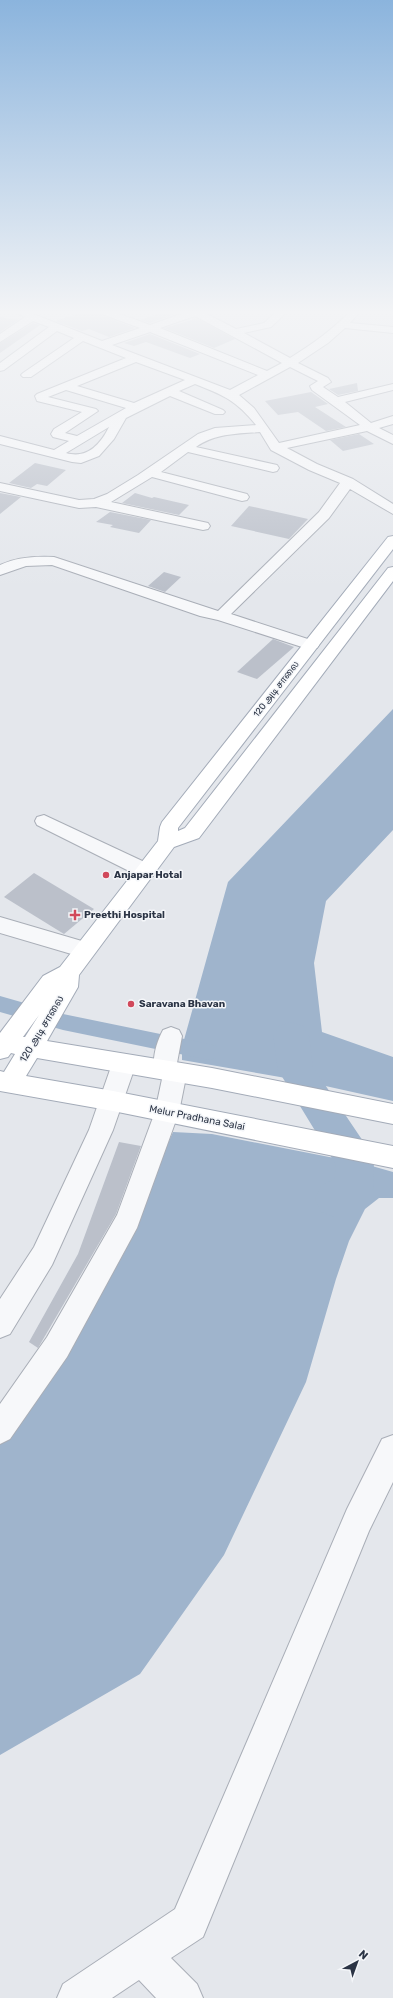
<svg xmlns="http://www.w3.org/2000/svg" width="393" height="1998" font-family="Rubik,'Noto Sans Tamil',sans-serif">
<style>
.water{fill:#9fb4cc}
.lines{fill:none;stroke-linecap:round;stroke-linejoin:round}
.canal{fill:#9fb4cc;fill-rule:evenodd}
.river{fill:#9fb4cc;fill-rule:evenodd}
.building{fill:#bbc0ca}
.minor-casing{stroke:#a9aeb7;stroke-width:2}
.major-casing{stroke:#a3abb8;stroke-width:2}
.minor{fill:#f7f8fa;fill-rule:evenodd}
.major{fill:#fff;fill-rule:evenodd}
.poi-dot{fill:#d1495b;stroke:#f4f6f9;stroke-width:1.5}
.labels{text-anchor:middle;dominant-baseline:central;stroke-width:3;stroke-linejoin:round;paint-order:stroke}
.far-street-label{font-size:9px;fill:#2b3445;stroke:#f4f6f9}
.poi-label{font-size:10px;font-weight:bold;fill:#2b3445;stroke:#f4f6f9;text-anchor:start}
.street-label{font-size:10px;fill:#2b3445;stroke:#f4f6f9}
</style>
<rect width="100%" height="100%" fill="#e4e7ec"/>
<g class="water">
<path d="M393,709V830L326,901L314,963L322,1032L393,1057V1101L303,1081L182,1060V1047L228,882Z"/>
<path d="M173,1132L212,1134L365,1164L393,1172V1198H379L365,1209L349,1241L336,1279L306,1382L224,1555L140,1674L0,1755V1443L142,1202Z"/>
</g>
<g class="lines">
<path class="canal" d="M0,996L63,1014L209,1044L216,1046L219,1052L216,1058L209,1060L63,1030L0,1012Z"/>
<path class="river" d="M291,1022L303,1026L309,1036L313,1067L369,1150L374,1162L373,1189L367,1201L335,1217L321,1212L315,1199L321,1186L334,1179L336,1165L278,1070L273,1036L279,1026Z"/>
</g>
<g class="building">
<path d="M89,310H94L95,313L135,328L109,337L89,329L82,331L55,321Z"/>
<path d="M162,312L172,315L150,323L140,320Z"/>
<path d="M0,317L18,320L0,332Z"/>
<path d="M195,319L200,320L235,339L214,348L164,328Z"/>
<path d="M33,323L40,325L0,353V343Z"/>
<path d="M150,334L200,354L190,358L146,342L134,346L124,343Z"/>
<path d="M357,383L358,391L338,395L329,389Z"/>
<path d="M311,392L328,404L315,407L346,427L326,431L298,412L278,415L265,401Z"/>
<path d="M359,434L374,444L343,451L330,440Z"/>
<path d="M35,463L66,470L47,486L37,484L31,488L9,483Z"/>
<path d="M0,493L21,497L0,514Z"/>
<path d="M135,493L152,498L154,497L189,505L179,515L122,503Z"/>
<path d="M249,506L286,514L308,519L289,539L231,526Z"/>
<path d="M110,512L151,520L139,533L110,527L113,525L96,522Z"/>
<path d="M164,572L181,577L165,592L148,586Z"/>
<path d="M273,639L294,647L257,679L237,672Z"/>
<path d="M34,873L94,909L64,934L4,897Z"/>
<path d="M119,1142L141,1146L116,1214L38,1348L29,1342L78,1254Z"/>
</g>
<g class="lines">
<g class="minor-casing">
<g id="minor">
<path d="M10,310H23L102,341L140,328L96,312L95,310H109L150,325L192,310H199L236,329L264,323L278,310H289L271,327L244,333L290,358C312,344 333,330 351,310H361L350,323L393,327V333L345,328L328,343L298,363L328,378L331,382L323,387L338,397L393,384V390L345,402L371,423L393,416V424L379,428L393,435V444L367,431L287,448L317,464L353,479L393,504V514L350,489L329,518L231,614L317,642L319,645L317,648H305L218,620L200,616L52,565L26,566L0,575V565C17,557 35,556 54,557L218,611L319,512L340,483L309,470L271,450L260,432C237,434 216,433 196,447L277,465L279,468L277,471L273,472L188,452L161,472L247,494L249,497L247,500L242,501L152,477L111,502L208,523L210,526L208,529L203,530L96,507L79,508L0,491V483L79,500L94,499L107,494L138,475L198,434L215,428L256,425C236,400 223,395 195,384L179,391L223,410L225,412L223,414H215L170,396L126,418L114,439L99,456L81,463L72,462L0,444V436L54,450L69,441L53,437L51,434L54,429L82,412L37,401L35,396L37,394L126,358L83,341L31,377H23L21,375L23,373L74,338L57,331L4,370L0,371V363L49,327L33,321L0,342V334L25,317ZM195,316L282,363L267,371L160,328ZM150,332L258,375L230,390L112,345ZM136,362L185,380L134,403L77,386ZM290,367L318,381L310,386L312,390L360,425L279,443L254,408L239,395ZM66,390L126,408L77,436L65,433L98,411L96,409L48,397ZM109,427C100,445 87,459 66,453Z"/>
<path d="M44,815L153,866L156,871L153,876L146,878L139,876L37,825L35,821L37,817Z"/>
<path d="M0,917L92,944L96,950L92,956L85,958L0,933Z"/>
<path d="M171,1027L179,1030L182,1036L177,1063L183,1065L187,1072L179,1112L137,1228L67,1357L10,1439L0,1444V1404L47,1337L117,1215L155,1112L162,1079L157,1077C150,1063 156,1043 163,1030Z"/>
<path d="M124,1055L132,1057L136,1064L113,1130L52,1265L10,1334L0,1338V1299L34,1247L89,1130L112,1064L116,1057Z"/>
<path d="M393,1435V1482L369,1531L203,1937L171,1958L197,1984L203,1998H156L139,1980L112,1998H57L63,1984L175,1909L347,1509L382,1439Z"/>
</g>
</g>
<g class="major-casing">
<path id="major" d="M393,536V549L178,828V831L185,828L388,568L393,567V581L199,838L174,847L79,975L78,987L47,1041L212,1068L393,1104V1124L212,1088L37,1058L26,1076L113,1091L393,1146V1168L113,1111L0,1091V1071L4,1072L15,1054L11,1053L8,1057L0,1059V1033L43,976L60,967L158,841L160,827L162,822L388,537ZM39,1015L25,1037H23Z"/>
</g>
<use href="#minor" class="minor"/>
<use href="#major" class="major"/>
</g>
<linearGradient id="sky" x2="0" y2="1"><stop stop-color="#8bb4dd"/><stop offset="0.53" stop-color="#f3f4f6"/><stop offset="1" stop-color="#f3f4f6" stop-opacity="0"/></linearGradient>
<rect width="393" height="589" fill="url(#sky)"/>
<g class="poi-dot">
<circle cx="106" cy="875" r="4"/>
<path d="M73 909h4v4h4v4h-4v4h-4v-4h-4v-4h4z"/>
<circle cx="131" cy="1004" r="4"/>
</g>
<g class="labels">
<g class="far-street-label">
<text transform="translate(276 689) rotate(-52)">120 அடி சாலை</text>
</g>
<g class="poi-label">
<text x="114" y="875">Anjapar Hotal</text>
<text x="84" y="915">Preethi Hospital</text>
<text x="139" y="1004">Saravana Bhavan</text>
</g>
<g class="street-label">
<text transform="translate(42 1029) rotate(-59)">120 அடி சாலை</text>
<text transform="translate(197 1118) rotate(11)">Melur Pradhana Salai</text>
</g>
</g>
<g transform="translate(357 1962) rotate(41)" stroke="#f4f6f9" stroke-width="3" paint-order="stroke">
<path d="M0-3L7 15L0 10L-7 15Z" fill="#2b3445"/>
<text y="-6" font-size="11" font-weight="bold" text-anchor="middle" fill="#2b3445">N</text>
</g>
</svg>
